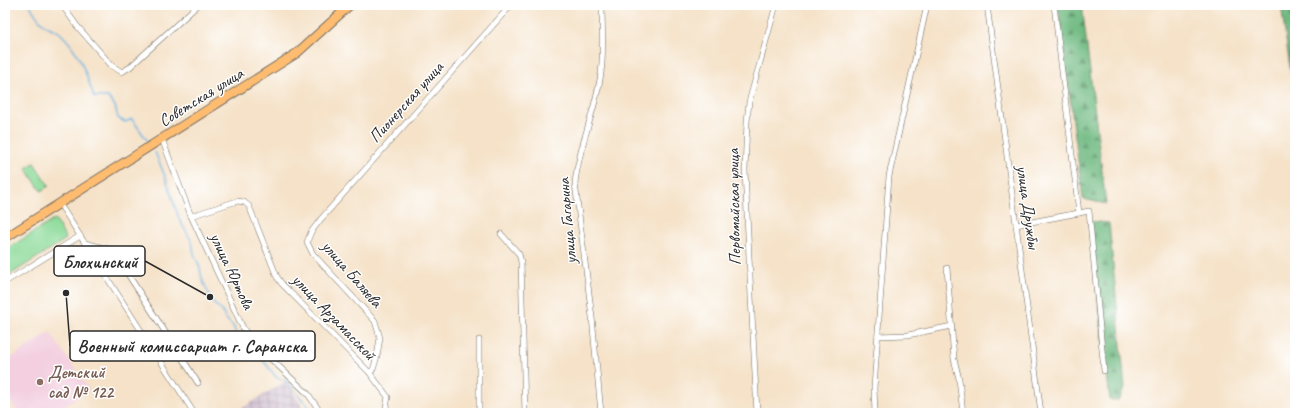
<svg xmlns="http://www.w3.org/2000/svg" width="1300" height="418" font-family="Caveat,sans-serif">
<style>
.built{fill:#f3cfdf}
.industrial{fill:url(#industrial-grid)}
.forest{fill:url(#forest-firs);stroke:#4e7256}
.park{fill:#8bda99;stroke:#5b8262}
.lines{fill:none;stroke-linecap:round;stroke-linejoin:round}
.stream{stroke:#69b0e0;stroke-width:1.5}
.minor-casing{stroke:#726b62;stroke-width:6}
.primary-casing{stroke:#726b62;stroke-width:10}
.minor{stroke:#fff;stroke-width:5}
.primary{stroke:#febc70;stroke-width:8}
.education-dot{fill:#8d6e63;stroke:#fff;stroke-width:1.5}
.labels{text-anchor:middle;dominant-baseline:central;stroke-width:3;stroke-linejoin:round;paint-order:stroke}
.street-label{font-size:17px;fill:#2b2b2b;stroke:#fff}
.education-label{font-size:17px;font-weight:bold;fill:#785e54;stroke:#fff;text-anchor:start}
.leader{fill:none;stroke:#2b2b2b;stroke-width:1.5}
.callout-dot{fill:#2b2b2b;stroke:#fff;stroke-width:1.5}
.callout{fill:#fff;stroke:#2b2b2b;stroke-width:1.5}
.callout-label{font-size:18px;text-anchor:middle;font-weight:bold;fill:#2b2b2b}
</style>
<defs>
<pattern id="industrial-grid" width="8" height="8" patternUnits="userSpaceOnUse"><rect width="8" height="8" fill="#cfbdce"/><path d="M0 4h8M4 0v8" fill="none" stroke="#a89aa7"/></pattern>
<pattern id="forest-firs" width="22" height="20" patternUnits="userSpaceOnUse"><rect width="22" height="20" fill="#70ba81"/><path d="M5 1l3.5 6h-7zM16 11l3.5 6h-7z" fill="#5c976a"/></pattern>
</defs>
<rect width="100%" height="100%" fill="#fff"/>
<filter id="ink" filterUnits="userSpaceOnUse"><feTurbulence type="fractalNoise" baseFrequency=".025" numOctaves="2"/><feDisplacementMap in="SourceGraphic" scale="8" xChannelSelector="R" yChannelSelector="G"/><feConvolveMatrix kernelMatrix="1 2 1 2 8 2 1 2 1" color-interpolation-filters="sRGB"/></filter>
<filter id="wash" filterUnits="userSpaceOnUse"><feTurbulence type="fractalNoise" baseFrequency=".012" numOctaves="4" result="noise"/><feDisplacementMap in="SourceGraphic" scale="16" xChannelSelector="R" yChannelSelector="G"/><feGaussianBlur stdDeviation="0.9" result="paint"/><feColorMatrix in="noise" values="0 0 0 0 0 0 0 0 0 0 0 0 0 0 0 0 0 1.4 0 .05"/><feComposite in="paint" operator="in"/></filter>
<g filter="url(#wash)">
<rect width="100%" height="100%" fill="#f5e2c8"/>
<path class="built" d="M50,332L89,390L54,413H18L5,394V362Z"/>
<path class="industrial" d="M286,381L306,413H234Z"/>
<g class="forest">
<path d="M1058,5H1082L1106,204L1083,199Z"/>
<path d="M1281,5H1295V103Z"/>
<path d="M1089,221L1109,223L1125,387L1119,400H1110Z"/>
</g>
<g class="park">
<path d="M34,163L49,186L41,191L26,168Z"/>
<path d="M55,219L66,239L5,278V250Z"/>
</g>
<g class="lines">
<g class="stream">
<path d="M30,5C34,13 39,22 47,26C52,29 57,30 61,34C81,53 85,72 94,97H108L115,106L118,118L125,122L132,119L147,140"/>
<path d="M155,152L166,179L179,219L192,242L194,254L200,268L202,279L210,297L215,305L222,311L225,318L234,327L236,337L262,359L277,378L285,380L309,407L313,413"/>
</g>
</g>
</g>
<g filter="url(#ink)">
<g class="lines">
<g class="minor-casing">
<g id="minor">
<path d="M62,5L77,26L112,66L122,72L130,67L198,5"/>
<path d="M987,5L1041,413"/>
<path d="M1054,5L1079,213"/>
<path d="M162,139L191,216L243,328L252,341L308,394L321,413"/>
<path d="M59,203L194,413"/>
<path d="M191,216L237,201L244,202L249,206L277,277L282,284L369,372L388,397L385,413"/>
<path d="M1016,225L1089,211L1104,371"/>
<path d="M501,234L519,254L521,262L525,413"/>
<path d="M85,243L108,249L120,262L198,383"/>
<path d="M947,268L954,359L959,379L963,413"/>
<path d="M5,282L80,236"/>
<path d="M878,336L908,335L952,326"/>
<path d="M479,340V413"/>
<path d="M369,372L373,370L377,356L380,338L375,321L313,254L307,242L311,232L321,219L511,5"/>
<path d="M601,413L592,317L575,183C579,145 596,110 601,73C604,52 602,26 602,5"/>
<path d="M757,413L749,257L745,170L747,122L749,102L776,5"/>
<path d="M875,413L874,388L889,176L927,5"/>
</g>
</g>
<g class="primary-casing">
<path id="primary" d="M5,238L297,53L350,5"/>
</g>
<use href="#minor" class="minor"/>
<use href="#primary" class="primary"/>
</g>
</g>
<circle class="education-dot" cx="40" cy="382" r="4"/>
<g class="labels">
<g class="street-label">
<text transform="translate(201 97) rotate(-32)">Советская улица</text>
<text transform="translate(406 102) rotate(-48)">Пионерская улица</text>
<text transform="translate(734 207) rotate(-91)">Первомайская улица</text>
<text transform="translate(1028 207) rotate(82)">улица Дружбы</text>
<text transform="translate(567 221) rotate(-95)">улица Гагарина</text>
<text transform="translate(232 271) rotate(65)">улица Юртова</text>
<text transform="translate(352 274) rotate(49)">улица Баляева</text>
<text transform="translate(334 317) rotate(46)">улица Арзамасской</text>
</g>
<g class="education-label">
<text x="48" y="372">Детский<tspan x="48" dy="20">сад № 122</tspan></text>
</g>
</g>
<path class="leader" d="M210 297L145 261M66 293L70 346"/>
<g class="callout-dot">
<circle cx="210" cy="297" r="4"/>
<circle cx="66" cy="293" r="4"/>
</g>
<g class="callout">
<rect x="54" y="246" width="91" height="30" rx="4"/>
<rect x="70" y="331" width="245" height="30" rx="4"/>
</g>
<g class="callout-label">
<text x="100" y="268">Блохинский</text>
<text x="192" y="352">Военный комиссариат г. Саранска</text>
</g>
<rect width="1300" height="418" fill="none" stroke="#fff" stroke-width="20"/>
</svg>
